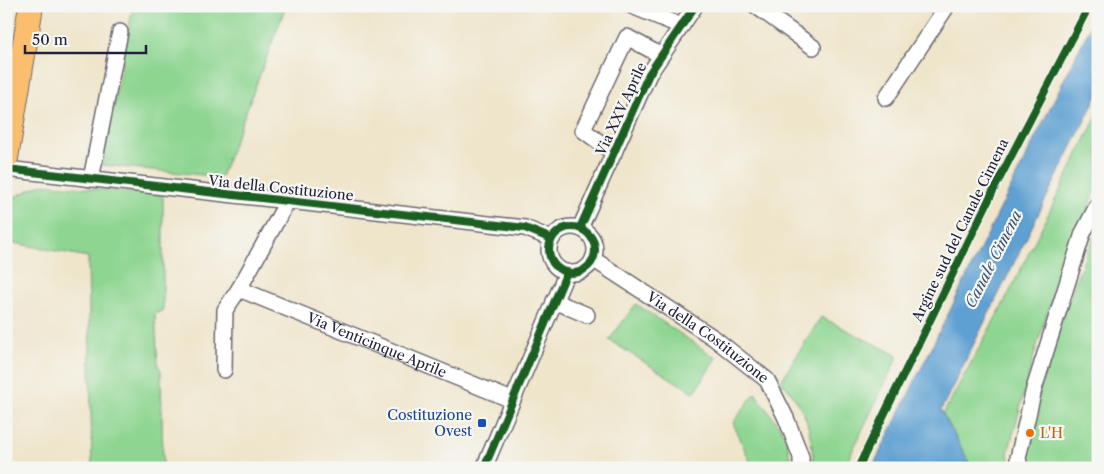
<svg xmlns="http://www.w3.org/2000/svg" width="1104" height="474" font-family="'Libre Caslon Text',serif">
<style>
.green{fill:#8dd590;stroke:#587c66}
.water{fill:#5ea0d2;stroke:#406186}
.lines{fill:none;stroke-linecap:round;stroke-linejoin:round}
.street-casing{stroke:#6a666d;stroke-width:18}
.primary-casing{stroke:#6a666d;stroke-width:26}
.street{stroke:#fff;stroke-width:15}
.primary{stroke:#fbbd6e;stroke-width:24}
.cycleway-casing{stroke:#f6f6f2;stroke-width:11}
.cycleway{stroke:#1b5e20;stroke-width:8}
.transit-dot{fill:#1a4fb4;stroke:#f6f6f2;stroke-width:2}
.food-dot{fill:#e8710a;stroke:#f6f6f2;stroke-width:2}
.labels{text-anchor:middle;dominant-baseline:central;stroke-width:4.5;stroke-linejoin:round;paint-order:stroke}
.street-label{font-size:14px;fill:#22223b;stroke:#f6f6f2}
.transit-label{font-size:14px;fill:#164399;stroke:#f6f6f2;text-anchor:end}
.food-label{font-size:14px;fill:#c56008;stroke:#f6f6f2;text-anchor:start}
.water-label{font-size:15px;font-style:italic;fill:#3a5477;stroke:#f6f6f2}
</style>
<rect width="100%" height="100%" fill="#f6f6f2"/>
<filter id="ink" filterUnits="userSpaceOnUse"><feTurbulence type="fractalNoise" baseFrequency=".02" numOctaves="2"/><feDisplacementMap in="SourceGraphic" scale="10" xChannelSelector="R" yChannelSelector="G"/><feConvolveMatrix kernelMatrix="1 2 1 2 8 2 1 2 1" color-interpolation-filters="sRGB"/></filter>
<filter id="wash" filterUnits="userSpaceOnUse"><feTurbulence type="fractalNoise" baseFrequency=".0096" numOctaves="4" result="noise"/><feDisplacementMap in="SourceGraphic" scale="20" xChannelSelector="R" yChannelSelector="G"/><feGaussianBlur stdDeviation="1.12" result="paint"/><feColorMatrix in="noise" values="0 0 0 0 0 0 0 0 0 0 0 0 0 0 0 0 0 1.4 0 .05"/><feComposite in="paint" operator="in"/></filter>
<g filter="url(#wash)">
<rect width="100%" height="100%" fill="#efe5cb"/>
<g class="green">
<path d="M133,6H286L221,177L102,165Z"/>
<path d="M1098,114V186L1064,261L1036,348L1008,453L1010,468H972L943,414L1007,297Z"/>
<path d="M42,184L163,195V310L155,314L158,366L161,370L163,468H92L88,257L8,242L14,197Z"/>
<path d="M1098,228V468H1026C1025,438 1032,418 1040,390C1056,334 1074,280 1098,228Z"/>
<path d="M636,304L716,358L694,393L609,340Z"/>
<path d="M821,317L898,356L844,468H814C810,427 809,413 781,381Z"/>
<path d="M755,393L786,436L792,468H753L733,423Z"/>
</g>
<path class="water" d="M1098,11V94L941,410L972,468H872Z"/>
</g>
<g filter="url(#ink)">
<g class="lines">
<g class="street-casing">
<g id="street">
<path d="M632,6L681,26"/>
<path d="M756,6L813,47"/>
<path d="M886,98L947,6"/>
<path d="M614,153L583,130L627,37L660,55"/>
<path d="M6,169L525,228L552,239"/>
<path d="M91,179L120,32"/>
<path id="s1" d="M287,202L239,289L512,400"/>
<circle cx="572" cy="250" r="23"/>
<path d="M580,228L649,74L695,6"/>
<path id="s2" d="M593,259L714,338L767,380L786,418L801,457V468"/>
<path d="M554,301L587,315"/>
<path d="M224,370L225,310L239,289"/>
<path d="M484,468L567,272"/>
<path d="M1020,468L1018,458L1034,389L1083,233L1098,204"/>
</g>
</g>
<g class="primary-casing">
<path id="primary" d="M6,158L31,6"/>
</g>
<use href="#street" class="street"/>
<use href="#primary" class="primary"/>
<g class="cycleway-casing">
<g id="cycleway">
<path d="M6,169L525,228L552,239"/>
<circle cx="572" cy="250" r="23"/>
<path d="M580,228L649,74L695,6"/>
<path d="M484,468L567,272"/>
<path d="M858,468L993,191L1089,6"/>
</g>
</g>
<use href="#cycleway" class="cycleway"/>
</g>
</g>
<rect class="transit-dot" x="477" y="418" width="10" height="10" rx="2.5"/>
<circle class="food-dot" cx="1030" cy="433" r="5"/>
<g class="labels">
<g class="street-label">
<text transform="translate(621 109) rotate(-65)">Via XXV Aprile</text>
<text transform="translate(281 188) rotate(6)">Via della Costituzione</text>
<text transform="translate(960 230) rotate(-64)">Argine sud del Canale Cimena</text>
<text stroke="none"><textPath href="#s2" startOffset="139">Via della Costituzione</textPath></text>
<text stroke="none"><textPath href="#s1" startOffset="248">Via Venticinque Aprile</textPath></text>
</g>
<g class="transit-label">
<text x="472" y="415">Costituzione<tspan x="472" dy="16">Ovest</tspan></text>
</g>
<g class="food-label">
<text x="1040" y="433">L'H</text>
</g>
<g class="water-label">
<text transform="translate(993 259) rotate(-63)">Canale Cimena</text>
</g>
</g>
<rect width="1104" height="474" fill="none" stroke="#f6f6f2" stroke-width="25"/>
<path d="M25 45v8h121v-8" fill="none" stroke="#22223b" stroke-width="2.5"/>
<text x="32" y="45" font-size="15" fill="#22223b" stroke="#f6f6f2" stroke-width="4" paint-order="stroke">50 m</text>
</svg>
